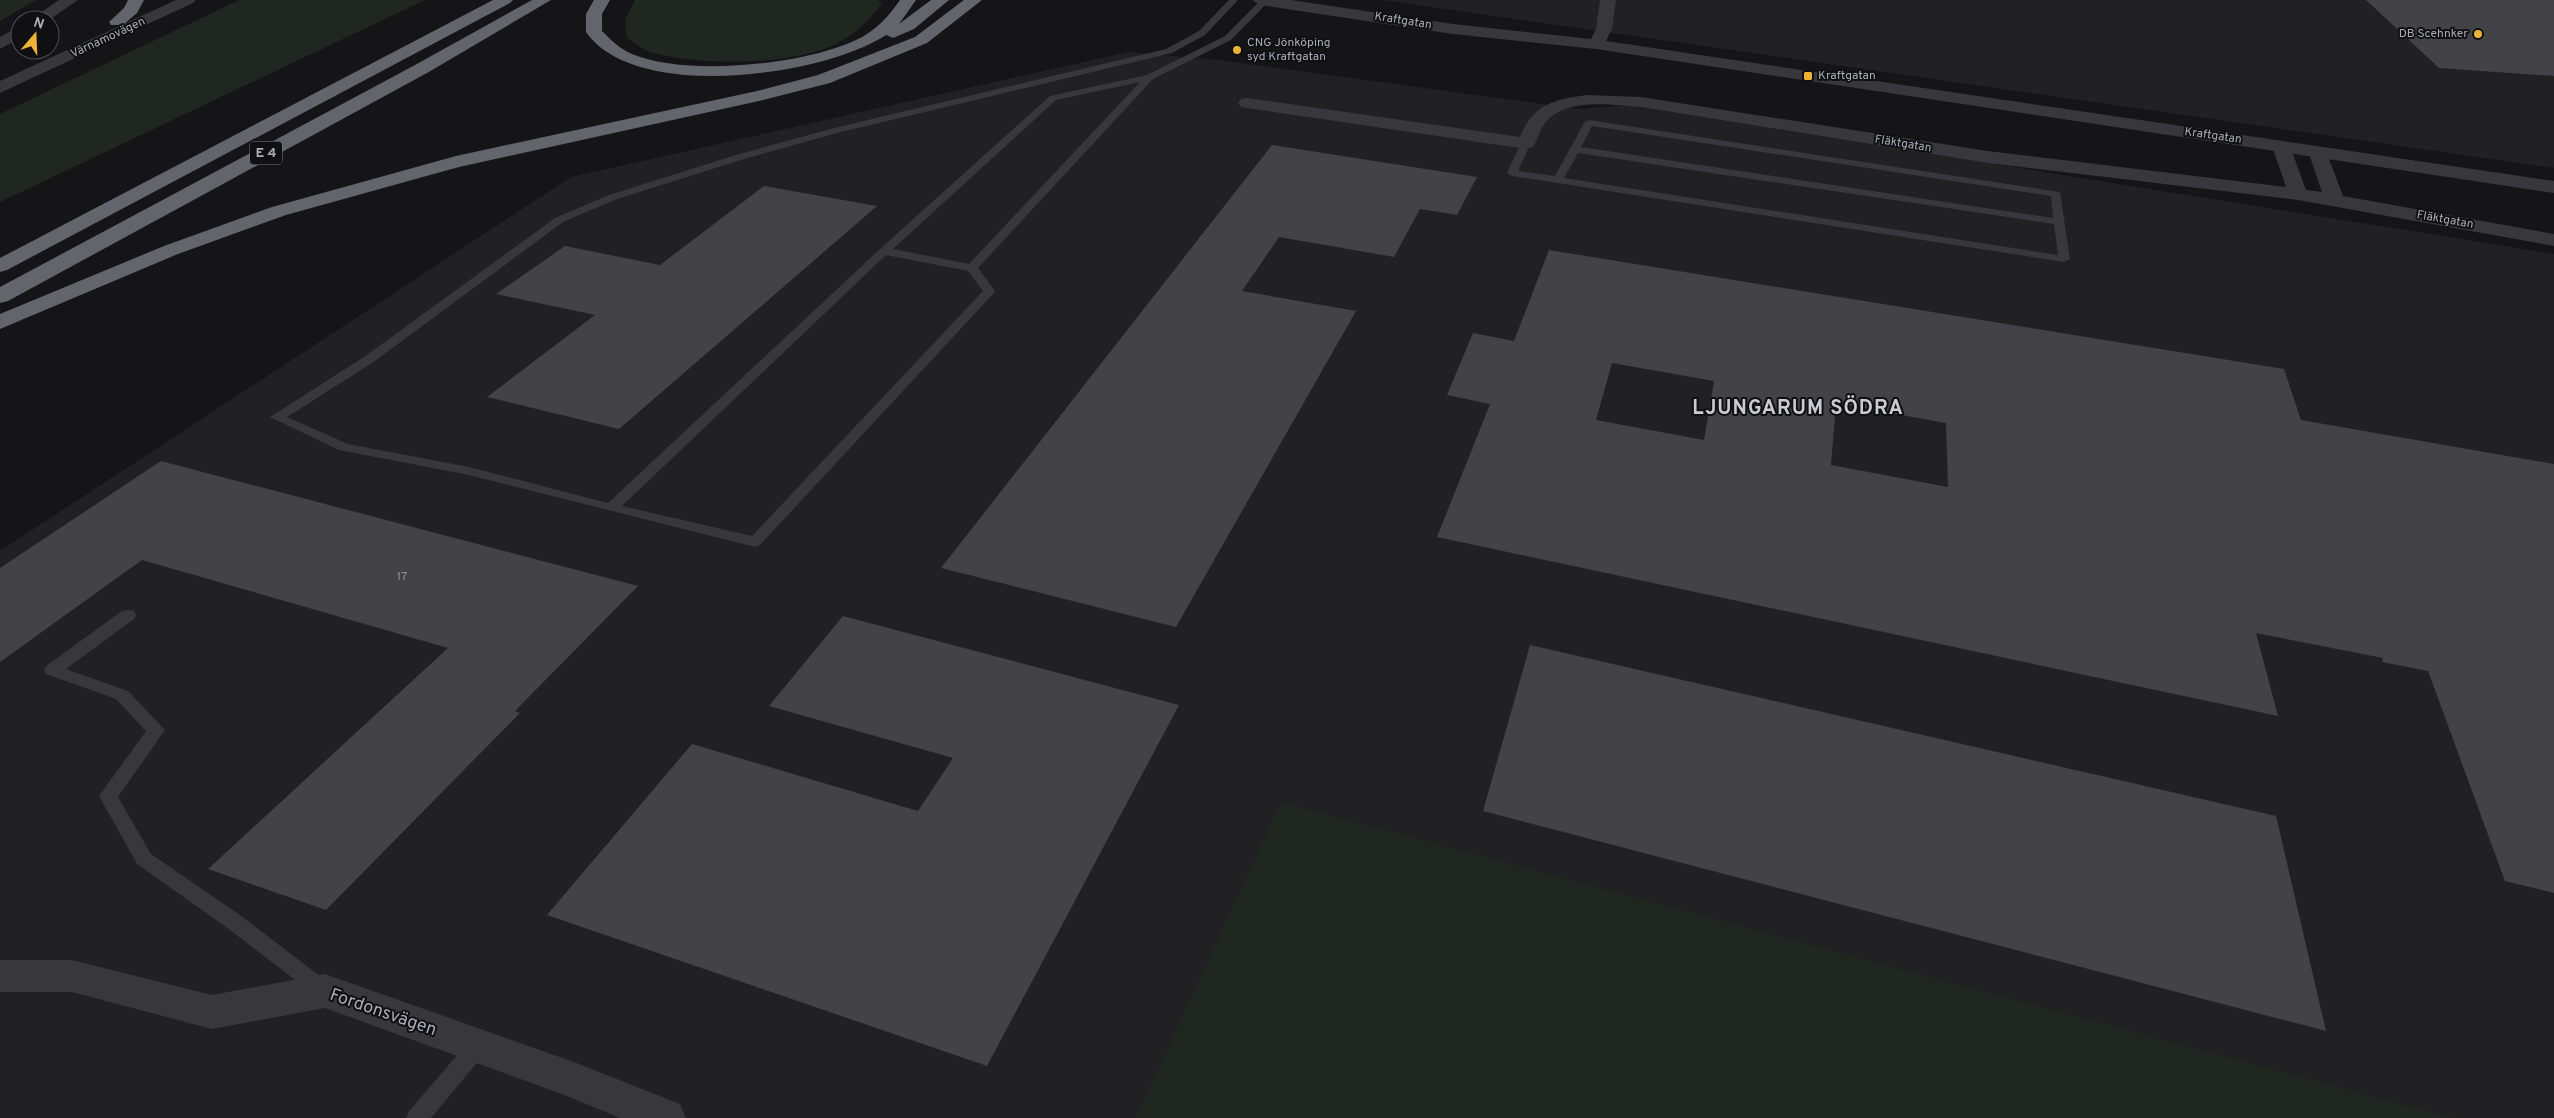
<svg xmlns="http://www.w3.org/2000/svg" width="2554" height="1118" font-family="Overpass,sans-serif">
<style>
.built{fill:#212124}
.green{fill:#202721}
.building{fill:#424247;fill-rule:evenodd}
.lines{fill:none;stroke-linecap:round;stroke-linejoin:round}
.service{fill:#37373c;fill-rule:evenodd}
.minor{fill:#37373c;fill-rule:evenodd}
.tertiary{fill:#37373c;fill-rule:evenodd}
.motorway{fill:#63656d;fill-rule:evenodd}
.poi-dot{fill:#edb337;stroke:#101012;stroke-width:2}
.labels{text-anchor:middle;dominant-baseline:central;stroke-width:4;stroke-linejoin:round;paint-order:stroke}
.far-street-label{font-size:12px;fill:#a8acb7;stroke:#101012}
.far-poi-label{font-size:12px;fill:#a8acb7;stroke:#101012;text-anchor:start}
.number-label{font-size:12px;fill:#8e929b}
.shield{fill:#101012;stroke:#7a7d86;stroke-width:1}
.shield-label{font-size:14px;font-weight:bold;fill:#a8acb7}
.near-street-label{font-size:18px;fill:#a8acb7;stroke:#101012}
.district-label{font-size:20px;font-weight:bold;letter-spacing:1px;fill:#c9cbd3;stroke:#101012}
</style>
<rect width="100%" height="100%" fill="#151517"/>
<g class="built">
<path d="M1382,0H2554V168Z"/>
<path d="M1128,52L1219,60L1579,109L1629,105L2554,254V1118H0V551L571,177Z"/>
</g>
<g class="green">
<path d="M0,0H36L0,21Z"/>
<path d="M239,0H425L0,202V114Z"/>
<path d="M635,0H879L882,3C869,20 857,33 838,43C794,66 696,66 650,52C642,50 634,42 627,38L625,20Z"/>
<path d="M1281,802L2453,1118H1136Z"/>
</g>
<g class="building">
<path d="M2366,0H2554V76L2439,68Z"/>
<path d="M1272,145L1477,177L1457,215L1420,209L1394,257L1279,237L1242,291L1356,311L1176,627L941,568Z"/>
<path d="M764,186L877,206L619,429L487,397L595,315L496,294L565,246L660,265Z"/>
<path d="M1549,250L2284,369L2301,420L2554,464V893L2505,881L2428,671L2382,662L2383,658L2256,633L2278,716L1437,537L1490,404L1447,395L1473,333L1514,341ZM1612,363L1714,381L1704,440L1596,420ZM1836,403L1946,423L1948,487L1831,465Z"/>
<path d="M161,461L638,586L515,711L520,713L326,910L208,869L448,648L142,560L0,662V568Z"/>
<path d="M843,616L1179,705L987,1066L547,915L692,744L918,811L953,758L769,706Z"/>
<path d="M1530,645L2276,816L2326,1031L1483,811Z"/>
</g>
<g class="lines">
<g class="service">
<path d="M1229,0H1238L1205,35L1172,53L837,133L744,159L617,199L563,222L372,363L287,417L348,444L469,467L608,503L880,249L1050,96L1147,75L1225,36L1261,0H1270L1231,40L1153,79L978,268L995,291L993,294L760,545L755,547L469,475L339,450L270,417L364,357L555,218L609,195L736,155L830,129L1166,49L1199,31ZM1140,82L969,264L893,249L1056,100ZM886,255L968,271L983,291L752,536L622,506Z"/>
<path d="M1589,120L2060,192L2070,259L2064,262L1512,176L1507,173L1521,143L1526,140L1531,143L1518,171L1555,176L1584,123ZM1592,126L2051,196L2053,218L1581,147ZM1578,153L2054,224L2058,255L1564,178Z"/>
<path d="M128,610L134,611L136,615L134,619L66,669L128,691L165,730L118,797L151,854L240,915L329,983L332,989L329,995L322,998L315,995L226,927L137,864L99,796L146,731L116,699L46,674L44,670L46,666L122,611Z"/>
<path d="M478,1036L485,1039L488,1046L485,1053L431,1118H406L409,1111L471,1039Z"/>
</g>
<g class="minor">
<path d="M59,0H78L49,20H30Z"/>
<path d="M20,26V38L0,49V37Z"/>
<path d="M1587,95L1641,97L1988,151L2286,187L2272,146L2274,142H2288L2290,146L2306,190L2322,192L2308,151L2310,147H2324L2326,151L2343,196L2554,234V246L2298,200L1988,163L1641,107C1613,105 1565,97 1545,123C1539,130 1538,140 1533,147L1526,149L1247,108L1241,107L1238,103L1241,99L1247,98L1520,137C1533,104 1555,99 1587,95Z"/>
<path d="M0,960H72L212,995L325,974L574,1062L680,1104L686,1118H620L567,1096L325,1008L212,1029L72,992H0Z"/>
</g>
<g class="tertiary">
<path d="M176,0H196L193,3L0,93V81Z"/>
<path d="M1252,0H1291L1453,24L1591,39L1596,29L1600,0H1616L1612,29L1606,41L2554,181V193L1596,49L1453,34L1260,5Z"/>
</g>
<g class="motorway">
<path d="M128,0H144L137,13L123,25H111L109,22L124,8Z"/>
<path d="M493,0H513L510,3L7,270L0,272V258Z"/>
<path d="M532,0H551L427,73L8,301L0,303V287L415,65Z"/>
<path d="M594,0H610L602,14V31C611,40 620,49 632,54C687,77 803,65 856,40C876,31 888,17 900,0H916L899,24L931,0H949L914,29L893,38L886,35C824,76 635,103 586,32V14Z"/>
<path d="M964,0H982L927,43L830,83L759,101L459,167L286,215L178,254L0,329V314L164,246L272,207L456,156L757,91L818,75L915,37Z"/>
</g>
</g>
<g class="poi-dot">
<circle cx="2478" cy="34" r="5"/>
<circle cx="1237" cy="50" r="5"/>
<rect x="1803" y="71" width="10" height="10" rx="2.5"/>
</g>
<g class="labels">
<g class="far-street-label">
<text transform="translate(1403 21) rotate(9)">Kraftgatan</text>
<text transform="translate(108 38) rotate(-25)">Värnamovägen</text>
<text transform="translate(2213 136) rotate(8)">Kraftgatan</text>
<text transform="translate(1903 144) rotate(9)">Fläktgatan</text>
<text transform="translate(2445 220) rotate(10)">Fläktgatan</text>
</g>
<g class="far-poi-label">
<text x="2468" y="34" text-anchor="end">DB Scehnker</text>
<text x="1247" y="43">CNG Jönköping<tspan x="1247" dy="14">syd Kraftgatan</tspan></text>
<text x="1818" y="76">Kraftgatan</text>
</g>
<g class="number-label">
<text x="402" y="577">17</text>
</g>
<rect class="shield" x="250" y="141.5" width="32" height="23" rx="4"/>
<g class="shield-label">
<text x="266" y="153">E 4</text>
</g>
<g class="near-street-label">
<text transform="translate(383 1013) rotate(19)">Fordonsvägen</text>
</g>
<g class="district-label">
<text x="1798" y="409">LJUNGARUM SÖDRA</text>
</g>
</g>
<g transform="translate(35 35) rotate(19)"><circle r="24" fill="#101012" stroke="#4d4e54"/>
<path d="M0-4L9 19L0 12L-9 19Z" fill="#edb337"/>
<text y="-8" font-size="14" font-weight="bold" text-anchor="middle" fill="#a8acb7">N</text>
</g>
</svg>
